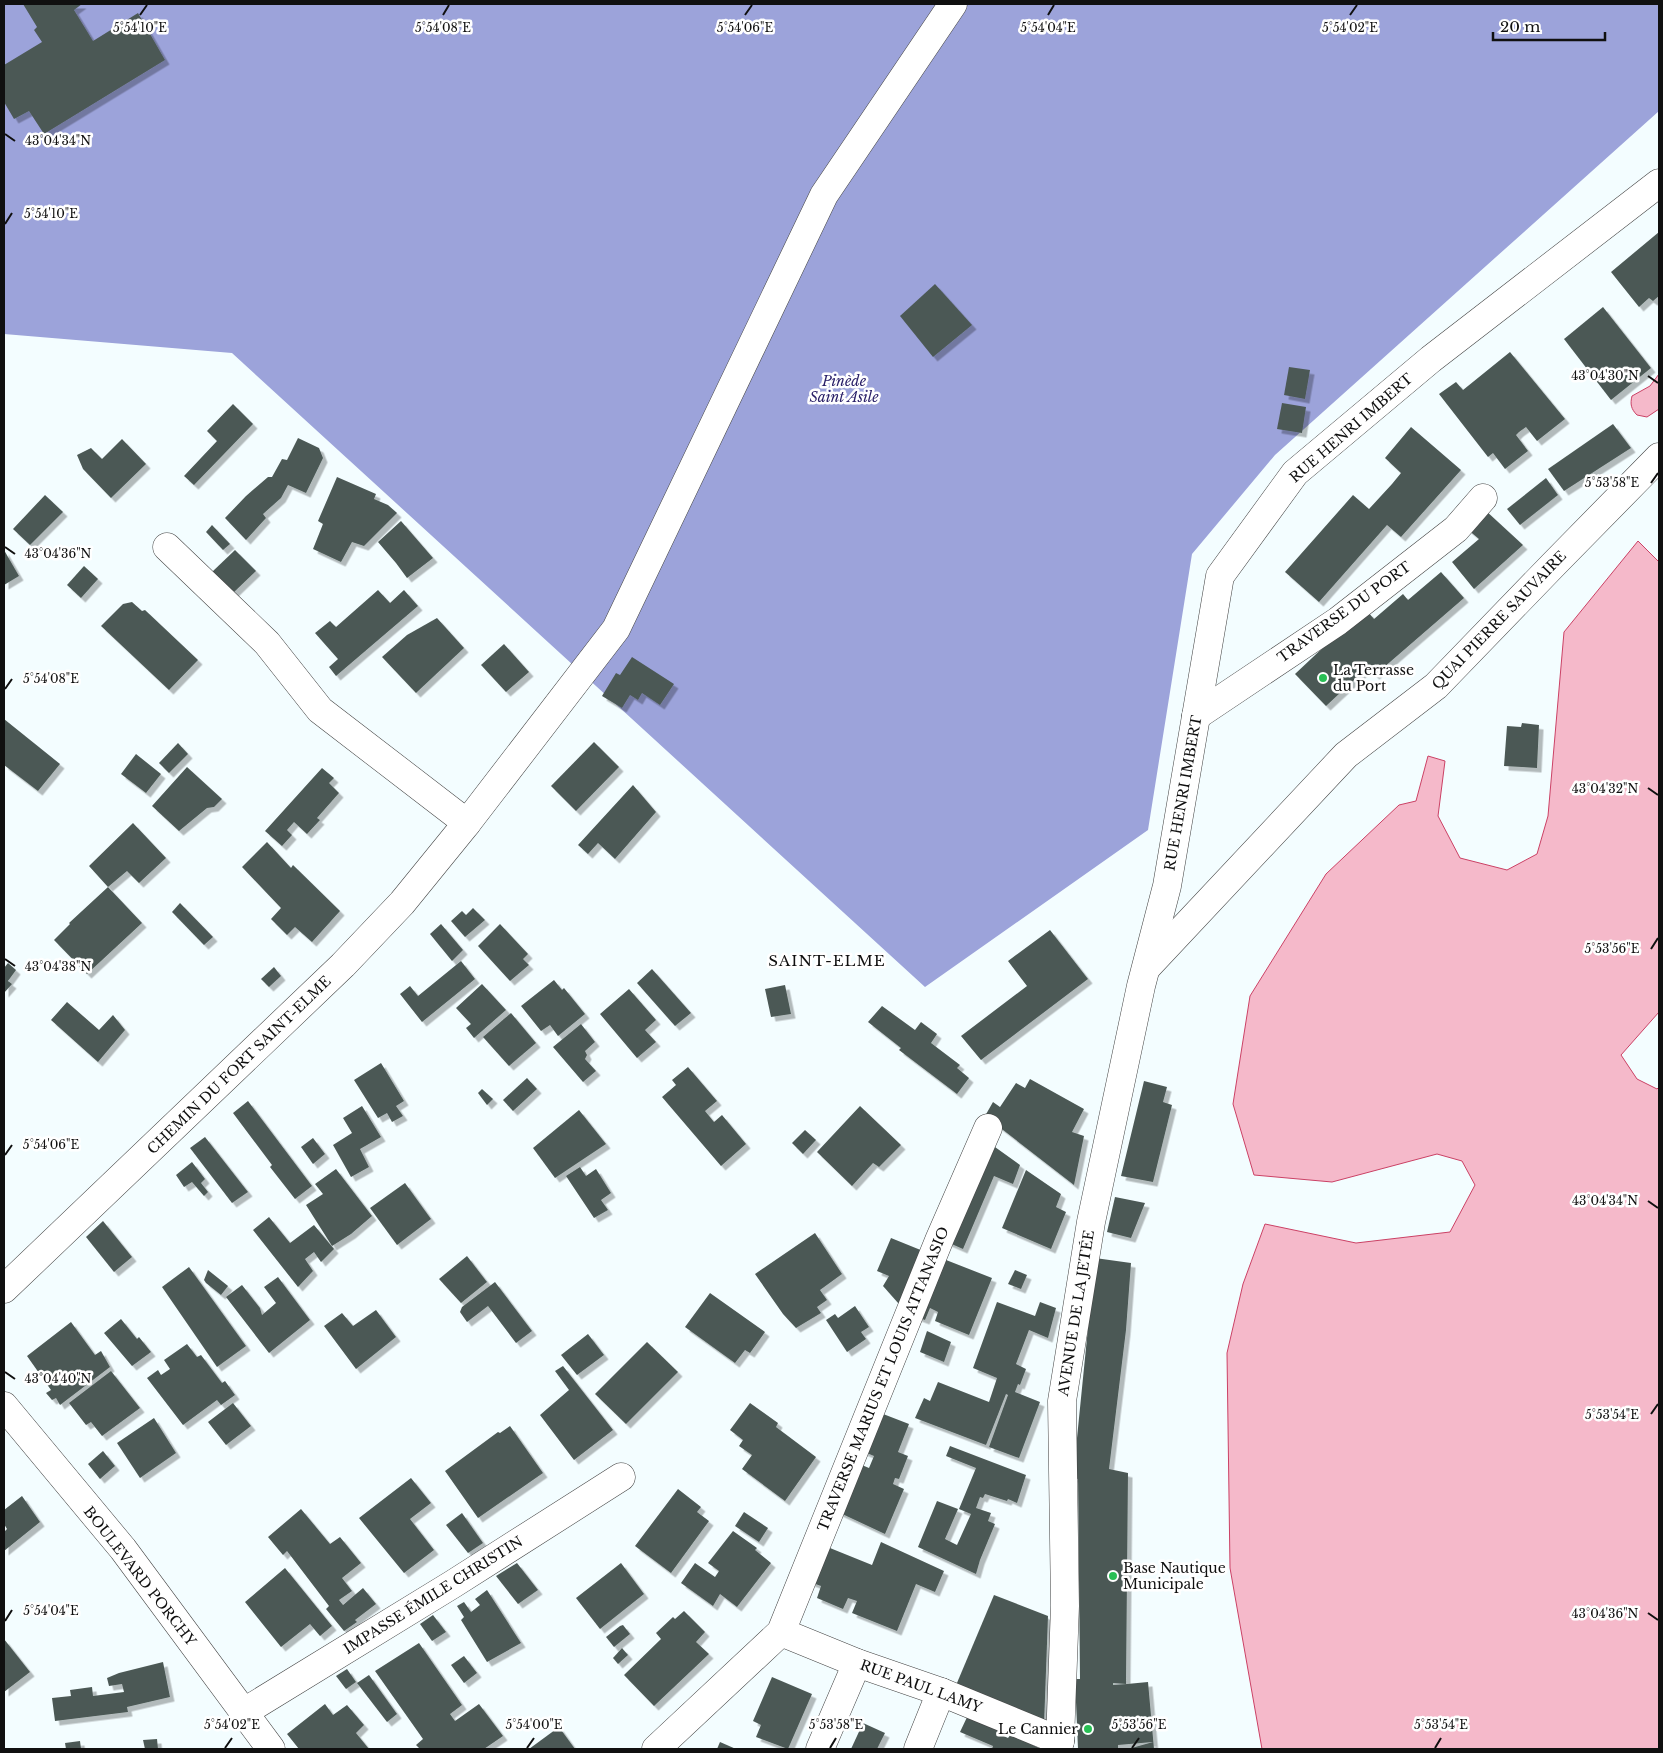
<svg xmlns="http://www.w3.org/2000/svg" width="1663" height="1753" font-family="'Libre Baskerville',serif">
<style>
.forest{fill:#9ca3da}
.water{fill:#f5b9ca;stroke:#cb4165}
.building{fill:#4c5955;filter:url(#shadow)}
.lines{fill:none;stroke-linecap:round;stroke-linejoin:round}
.minor-casing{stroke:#434343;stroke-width:29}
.minor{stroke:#fff;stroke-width:28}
.ticks{fill:none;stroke:#101010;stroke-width:2}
.poi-dot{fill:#29bf55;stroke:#fff;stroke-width:2}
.labels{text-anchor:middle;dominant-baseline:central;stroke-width:5;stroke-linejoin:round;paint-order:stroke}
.park-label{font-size:14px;font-style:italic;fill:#2a2068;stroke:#fff}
.street-label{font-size:14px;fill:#101010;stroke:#fff}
.poi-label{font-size:14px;fill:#101010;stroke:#fff;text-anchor:start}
.neighbourhood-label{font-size:15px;letter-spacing:1px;fill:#101010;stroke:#fff}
.ticks-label{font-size:12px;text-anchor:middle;fill:#101010;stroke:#fff;stroke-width:5;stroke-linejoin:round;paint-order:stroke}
</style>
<defs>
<filter id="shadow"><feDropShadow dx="4.5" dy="4.5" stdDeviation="0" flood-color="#0004"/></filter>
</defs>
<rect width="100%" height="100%" fill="#f3fdff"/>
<path class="forest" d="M4,4H1659V111L1275,455L1192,554L1148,830L925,987L232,353L4,334Z"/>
<g class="water">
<path d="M1659,374V409L1647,417L1637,415C1631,409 1630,404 1632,396L1650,386Z"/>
<path d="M1638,541L1659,562V1012L1621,1055L1637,1079L1657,1089L1659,1087V1749H1262L1230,1568L1227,1353L1243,1284L1265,1224L1356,1243L1450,1232L1475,1185L1462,1161L1437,1154L1332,1182L1254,1175L1233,1104L1250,996L1326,874L1399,805L1416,801L1428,756L1445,761L1438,816L1460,858L1507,870L1537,854L1548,816L1564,632Z"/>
</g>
<g class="building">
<path d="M23,4H82L74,10L93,41L138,13L165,60L44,134L29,111L14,119L4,102V65L42,42L34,30L37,27Z"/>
<path d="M1659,232V296L1653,301L1649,298L1639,307L1611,272Z"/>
<path d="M935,284L972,325L933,357L900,316Z"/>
<path d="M1603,307L1651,368L1611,400L1564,339Z"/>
<path d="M1510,352L1565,419L1537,441L1526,427L1519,432L1516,435L1528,451L1505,469L1493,453L1488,457L1439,394L1456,382L1463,390Z"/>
<path d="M1289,367L1310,370L1305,399L1284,395Z"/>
<path d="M1282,403L1306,407L1302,433L1277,429Z"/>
<path d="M233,404L253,424L194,485L184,476L217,441L207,431Z"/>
<path d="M1613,424L1631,448L1564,491L1548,469Z"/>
<path d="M1411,427L1461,470L1401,537L1387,525L1319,602L1285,572L1353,495L1369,509L1392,484L1401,473L1385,458Z"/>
<path d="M298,438L319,448L323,458L306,493L288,485L281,498L263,514L266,518L246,540L225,518L246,496L268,477H272L282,459L287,460Z"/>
<path d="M122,439L146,464L111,498L83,469L77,455L91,448L102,459Z"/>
<path d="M337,477L376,494L374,499L388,505L397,513L364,546L352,542L341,562L313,549L323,524L318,521Z"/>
<path d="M1546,478L1558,495L1520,525L1507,509Z"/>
<path d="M45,495L63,512L30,545L13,529Z"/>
<path d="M1485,510L1523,545L1474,589L1452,562L1479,539L1466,528Z"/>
<path d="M401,521L433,558L407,578L396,563L378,542Z"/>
<path d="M212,525L230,544L223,550L206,532Z"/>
<path d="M4,550L19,576L4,585Z"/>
<path d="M235,550L256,571L232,594L212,572Z"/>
<path d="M84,566L98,579L81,598L67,585Z"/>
<path d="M1441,572L1464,598L1375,675L1367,668L1326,706L1295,674L1346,626L1350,629L1368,612L1374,619L1403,594L1408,600Z"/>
<path d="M378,590L390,603L404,590L418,606L336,676L329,667L338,659L315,633L330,621L336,627Z"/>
<path d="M132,602L142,611L145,610L198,660L169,690L101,626L123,604Z"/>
<path d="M437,618L464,648L416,693L382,657L407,635Z"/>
<path d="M504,644L529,672L506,692L481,665Z"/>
<path d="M632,657L674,684L660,705L642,693L638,700L630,695L622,708L602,696L616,673L620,675Z"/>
<path d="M4,719L60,764L38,791L4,765Z"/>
<path d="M1522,723L1539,725L1537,768L1504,766L1507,726L1521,727Z"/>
<path d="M594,742L619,767L576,811L551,786Z"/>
<path d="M178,743L188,754L169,773L159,763Z"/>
<path d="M136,754L161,774L146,793L121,774Z"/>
<path d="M187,767L222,799L214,807L207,808L179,831L152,806Z"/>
<path d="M322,768L334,778L329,783L339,793L317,818L320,820L307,834L294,822L287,830L292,835L282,846L265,831Z"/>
<path d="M633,785L656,812L615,859L598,843L588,854L578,845Z"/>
<path d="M133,823L166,858L139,883L127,871L108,887L142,923L87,974L54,940L70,924L69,923L108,887L89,866Z"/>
<path d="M267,842L291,868L293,865L340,911L312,942L295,927L287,935L271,919L281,908L242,867Z"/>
<path d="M180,903L213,937L204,945L172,912Z"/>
<path d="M473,908L485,920L465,937L451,921L462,911L466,915Z"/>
<path d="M441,924L463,950L452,961L430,934Z"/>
<path d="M500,924L528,954L523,959L529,965L510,981L478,946Z"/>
<path d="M1050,930L1088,979L981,1060L961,1036L1027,986L1008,961Z"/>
<path d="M461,961L475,979L422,1022L400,994L410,986L418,996Z"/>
<path d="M8,963L16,970L8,981L12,984L4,993V968Z"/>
<path d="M274,967L281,976L269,987L261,979Z"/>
<path d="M652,969L691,1013L675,1026L637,983Z"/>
<path d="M554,980L562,990L564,988L585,1014L558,1036L550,1025L541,1031L521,1006Z"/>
<path d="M482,984L506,1010L474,1038L466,1028L471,1024L456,1008Z"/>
<path d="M785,985L791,1014L771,1017L765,989Z"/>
<path d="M629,989L656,1020L645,1030L656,1042L637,1058L600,1014Z"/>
<path d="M67,1002L99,1030L113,1015L125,1030L98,1062L51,1020Z"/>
<path d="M882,1006L915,1030L921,1022L937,1034L931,1043L960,1065L957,1068L969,1078L957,1094L899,1050L901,1048L868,1022Z"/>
<path d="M511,1013L536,1043L509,1066L483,1037Z"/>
<path d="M581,1024L595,1042L585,1051L587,1055L585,1059L596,1071L583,1082L553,1047Z"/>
<path d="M381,1063L404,1101L396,1106L403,1116L392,1122L387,1113L378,1118L354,1080Z"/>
<path d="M688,1067L717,1101L705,1111L714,1122L722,1115L746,1144L721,1166L662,1097L676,1085L672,1080Z"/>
<path d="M527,1078L537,1089L513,1111L503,1100Z"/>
<path d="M1030,1079L1084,1109L1072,1132L1084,1136L1074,1185L985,1116L993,1102L1000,1107L1016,1083L1025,1088Z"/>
<path d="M1144,1081L1167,1087L1163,1102L1172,1105L1153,1182L1121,1176Z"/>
<path d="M482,1089L493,1099L487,1105L478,1093Z"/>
<path d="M248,1101L312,1186L295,1199L270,1167L272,1165L233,1113Z"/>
<path d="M362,1106L381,1137L360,1149L369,1167L351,1177L333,1145L352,1133L343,1118Z"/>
<path d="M860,1106L901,1145L879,1167L873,1163L852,1186L817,1152Z"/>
<path d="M579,1110L606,1144L555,1178L533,1148Z"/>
<path d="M805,1130L816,1140L803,1154L792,1143Z"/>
<path d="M205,1137L248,1192L232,1203L190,1148Z"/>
<path d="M313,1138L325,1154L313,1164L301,1147Z"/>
<path d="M988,1142L1020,1165L1013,1184L994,1176L963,1249L947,1242Z"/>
<path d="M192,1162L205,1179L201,1183L208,1192L204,1196L192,1182L184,1187L176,1175Z"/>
<path d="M580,1167L586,1176L596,1169L611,1193L601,1200L608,1210L594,1218L566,1176Z"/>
<path d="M336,1169L372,1216L351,1234L332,1246L306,1205L323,1194L315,1184Z"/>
<path d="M1026,1170L1061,1194L1056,1207L1066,1212L1051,1249L1002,1228Z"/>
<path d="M405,1183L431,1219L397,1245L370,1208Z"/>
<path d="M1115,1197L1145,1203L1131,1238L1107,1232Z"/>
<path d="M269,1217L290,1243L314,1225L334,1249L321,1262L314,1252L305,1259L313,1271L298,1287L253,1230Z"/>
<path d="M103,1221L132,1257L114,1272L86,1237Z"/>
<path d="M815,1233L842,1274L820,1290L827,1300L817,1307L821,1313L796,1328L783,1314L755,1274Z"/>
<path d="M891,1238L928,1253L907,1313L883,1286L889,1276L877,1271Z"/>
<path d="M467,1256L487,1282L461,1303L439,1279Z"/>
<path d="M941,1258L992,1278L969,1335L935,1321L938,1312L930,1308L925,1320L917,1317Z"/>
<path d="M1095,1258L1131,1263L1126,1330L1109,1469L1128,1473L1126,1684L1113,1683V1685L1127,1684L1148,1682L1154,1749H1128L1153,1742L1118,1745V1749H1078L1075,1679H1080L1078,1479L1073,1478Z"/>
<path d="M189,1267L246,1346L217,1367L162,1287Z"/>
<path d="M208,1270L228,1286L221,1295L206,1283L204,1280Z"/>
<path d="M1015,1270L1027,1275L1021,1289L1008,1284Z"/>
<path d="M278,1277L310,1320L269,1353L226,1297L242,1285L260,1308L262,1315L276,1303L264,1287Z"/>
<path d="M495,1282L532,1331L516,1343L488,1306L467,1322L460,1312L462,1307Z"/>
<path d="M710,1293L765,1332L750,1353L745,1350L735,1363L685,1327Z"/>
<path d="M997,1302L1035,1316L1040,1302L1056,1308L1048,1338L1029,1330L1016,1364L1026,1369L1020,1385L1018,1384L1015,1392L1040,1402L1019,1458L989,1447L1008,1395L1006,1394L986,1445L915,1418L924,1398L930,1401L938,1382L989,1402L997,1378L973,1368Z"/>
<path d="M855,1306L869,1327L861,1332L866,1339L847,1352L826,1320L835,1314L838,1318Z"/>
<path d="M376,1310L396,1337L356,1369L324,1326L342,1313L353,1326Z"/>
<path d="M121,1319L137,1339L139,1337L151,1352L132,1366L104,1333Z"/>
<path d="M71,1322L95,1355L101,1351L110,1367L60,1405L56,1398L52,1400L46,1393L51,1390L27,1356Z"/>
<path d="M927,1331L951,1342L944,1362L920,1352Z"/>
<path d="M588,1334L604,1355L577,1375L561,1355Z"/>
<path d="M647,1342L678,1372L626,1424L595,1394Z"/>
<path d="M187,1344L197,1357L201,1355L222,1383L225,1381L235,1395L221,1405L217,1400L183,1425L147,1378L158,1370L161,1375L170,1369L164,1360Z"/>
<path d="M563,1366L613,1430L574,1460L540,1415L569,1390L555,1371Z"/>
<path d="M111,1371L140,1408L102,1436L91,1422L86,1425L69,1403Z"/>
<path d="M233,1403L251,1426L226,1445L208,1422Z"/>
<path d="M750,1403L778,1423L776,1427L816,1457L785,1501L742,1469L752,1455L739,1446L743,1440L730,1430Z"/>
<path d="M878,1412L909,1424L898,1452L908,1456L899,1479L895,1478L893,1484L904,1489L885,1534L838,1512L857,1463L869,1468L874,1456L862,1451Z"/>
<path d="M154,1418L176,1453L140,1478L117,1443Z"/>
<path d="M510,1426L543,1473L478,1518L445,1471L498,1432L500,1433Z"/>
<path d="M950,1446L1026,1475L1017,1503L1008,1499L1007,1501L985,1494L983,1498L980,1497L976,1508L991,1513L988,1521L995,1524L980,1560L976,1574L918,1547L937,1501L958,1509L945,1539L957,1545L971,1514L959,1509L976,1468L946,1456Z"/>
<path d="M103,1451L115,1466L100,1479L88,1464Z"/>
<path d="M411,1478L431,1503L410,1519L434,1550L404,1573L359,1518Z"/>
<path d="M678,1489L701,1507L697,1512L709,1521L671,1573L635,1546Z"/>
<path d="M22,1496L40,1522L4,1551V1532L7,1529L4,1524V1510Z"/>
<path d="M301,1509L330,1544L340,1537L361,1563L342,1578L352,1591L339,1600L343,1605L363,1588L376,1604L355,1620L357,1622L344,1631L326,1609L329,1606L287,1551L283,1555L268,1537Z"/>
<path d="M744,1512L768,1528L759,1542L735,1526Z"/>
<path d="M462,1513L483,1543L468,1553L446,1525Z"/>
<path d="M733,1531L757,1548L755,1550L771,1563L737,1607L720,1594L713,1606L681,1583L695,1563L715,1577L719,1571L708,1563Z"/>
<path d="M881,1542L944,1571L935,1592L916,1584L897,1631L852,1613L857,1601L848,1598L843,1609L817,1598L821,1586L810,1582L825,1546L872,1565Z"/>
<path d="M517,1563L538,1590L518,1604L496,1576Z"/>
<path d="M621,1563L644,1594L600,1629L576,1598Z"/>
<path d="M285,1568L332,1626L320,1636L310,1624L281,1647L245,1602Z"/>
<path d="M487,1590L521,1643L487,1662L461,1620L464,1617L457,1606L464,1602L471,1612L480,1605L475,1599Z"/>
<path d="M994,1595L1048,1616L1044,1725L954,1690Z"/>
<path d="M684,1611L705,1632L696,1642L709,1654L654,1706L624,1675L661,1639L656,1633L673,1617L675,1619Z"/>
<path d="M433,1615L446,1632L432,1641L420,1624Z"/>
<path d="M623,1625L630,1634L614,1647L606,1637L620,1626Z"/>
<path d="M4,1639L30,1672L4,1692Z"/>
<path d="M419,1643L462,1705L450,1714L455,1721L479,1704L503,1736L484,1749H420L416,1745L423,1739L375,1671Z"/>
<path d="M622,1648L628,1655L618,1664L613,1658Z"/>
<path d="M464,1656L477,1673L464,1683L451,1665Z"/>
<path d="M163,1662L170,1697L127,1707L128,1712L55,1721L52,1698L71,1696L70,1690L92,1687L93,1696L124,1692L122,1684L109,1686L107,1678L119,1673Z"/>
<path d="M347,1669L356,1682L346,1689L336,1676Z"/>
<path d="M369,1675L397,1714L387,1722L357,1683Z"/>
<path d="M772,1677L812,1694L788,1749L756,1737L761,1725L753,1721Z"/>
<path d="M325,1704L333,1715L347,1705L364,1725L356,1733L369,1749H299L287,1734Z"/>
<path d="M969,1713L1002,1727L999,1734L1008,1738L1011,1734L1041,1749H992L993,1746L960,1732Z"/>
<path d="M863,1723L885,1733L877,1749H851Z"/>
<path d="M559,1727L575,1749H529Z"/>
<path d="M157,1739L158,1749H145L143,1740Z"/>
<path d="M80,1741L81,1749H66L65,1743Z"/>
<path d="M720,1742L736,1749H717Z"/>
</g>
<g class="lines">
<g class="minor-casing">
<g id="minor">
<path d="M1196,716L1338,621L1456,529L1483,498"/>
<path d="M467,823L616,629L824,195L953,4"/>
<path d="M1148,966L1346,755L1436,686L1553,565L1659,457"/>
<path d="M4,1289L343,965L402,903L467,823L320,710L267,643L167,547"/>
<path d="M4,1406L123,1549L271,1749"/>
<path d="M781,1632L857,1663L941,1692L1060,1741"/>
<path d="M244,1712L453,1584L621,1477"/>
<path d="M656,1749L781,1632L940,1238L988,1128"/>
<path d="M820,1749L857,1663"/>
<path d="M918,1749L941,1692"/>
<path d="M1058,1749L1060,1741L1065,1606L1062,1401L1091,1222L1141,986L1167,886L1220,576L1295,473L1431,359L1659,183"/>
</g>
</g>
<use href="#minor" class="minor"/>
</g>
<path class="ticks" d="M140,15L147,5M443,15L449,5M745,15L752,5M1048,15L1054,5M1350,15L1357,5M5,134L15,141M5,224L12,213M1648,376L1658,383M1651,483L1658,473M5,547L15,554M5,689L12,679M1648,788L1658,795M1651,949L1658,938M5,959L15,966M5,1155L12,1145M1648,1201L1658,1208M5,1372L15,1379M1651,1414L1658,1404M1648,1613L1658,1620M5,1621L12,1610M225,1748L232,1738M527,1748L534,1738M830,1748L836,1738M1132,1748L1139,1738M1435,1748L1441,1738"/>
<g class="poi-dot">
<circle cx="1323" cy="678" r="5"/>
<circle cx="1113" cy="1576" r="5"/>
<circle cx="1088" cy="1729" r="5"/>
</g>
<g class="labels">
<g class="park-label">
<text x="844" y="381">Pinède<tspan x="844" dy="16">Saint Asile</tspan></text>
</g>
<g class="street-label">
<text transform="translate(1351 428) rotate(-41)">RUE HENRI IMBERT</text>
<text transform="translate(1344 612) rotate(-36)">TRAVERSE DU PORT</text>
<text transform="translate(1499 620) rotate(-46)">QUAI PIERRE SAUVAIRE</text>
<text transform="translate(1183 793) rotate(-80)">RUE HENRI IMBERT</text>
<text transform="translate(239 1065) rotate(-44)">CHEMIN DU FORT SAINT-ELME</text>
<text transform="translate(1076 1313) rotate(-81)">AVENUE DE LA JETÉE</text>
<text transform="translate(883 1379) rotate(-68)">TRAVERSE MARIUS ET LOUIS ATTANASIO</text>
<text transform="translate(140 1576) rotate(52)">BOULEVARD PORCHY</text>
<text transform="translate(433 1595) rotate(-32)">IMPASSE ÉMILE CHRISTIN</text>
<text transform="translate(921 1686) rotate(20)">RUE PAUL LAMY</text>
</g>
<g class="poi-label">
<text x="1333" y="670">La Terrasse<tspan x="1333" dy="16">du Port</tspan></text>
<text x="1123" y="1568">Base Nautique<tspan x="1123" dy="16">Municipale</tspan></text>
<text x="1078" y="1729" text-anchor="end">Le Cannier</text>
</g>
<g class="neighbourhood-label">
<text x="827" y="960">SAINT-ELME</text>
</g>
</g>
<g class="ticks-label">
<text x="443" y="32">5°54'08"E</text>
<text x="140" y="32">5°54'10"E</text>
<text x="745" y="32">5°54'06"E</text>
<text x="1048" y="32">5°54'04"E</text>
<text x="1350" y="32">5°54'02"E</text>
<text x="58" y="145">43°04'34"N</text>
<text x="51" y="218">5°54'10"E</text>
<text x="1605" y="380">43°04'30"N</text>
<text x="1612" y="487">5°53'58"E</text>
<text x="58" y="558">43°04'36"N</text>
<text x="51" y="683">5°54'08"E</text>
<text x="1605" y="793">43°04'32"N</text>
<text x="1612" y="953">5°53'56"E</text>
<text x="58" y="971">43°04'38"N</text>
<text x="51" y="1149">5°54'06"E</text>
<text x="1605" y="1205">43°04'34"N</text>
<text x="58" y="1383">43°04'40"N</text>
<text x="1612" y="1419">5°53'54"E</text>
<text x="51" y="1615">5°54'04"E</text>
<text x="1605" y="1618">43°04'36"N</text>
<text x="232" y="1729">5°54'02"E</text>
<text x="534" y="1729">5°54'00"E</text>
<text x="836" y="1729">5°53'58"E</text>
<text x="1139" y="1729">5°53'56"E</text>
<text x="1441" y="1729">5°53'54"E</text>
</g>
<rect width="1663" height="1753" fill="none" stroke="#101010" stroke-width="10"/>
<path d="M1493 32v8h112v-8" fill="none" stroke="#101010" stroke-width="2.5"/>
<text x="1500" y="32" font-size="15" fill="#101010" stroke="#ffffff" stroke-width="4" paint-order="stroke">20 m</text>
</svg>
